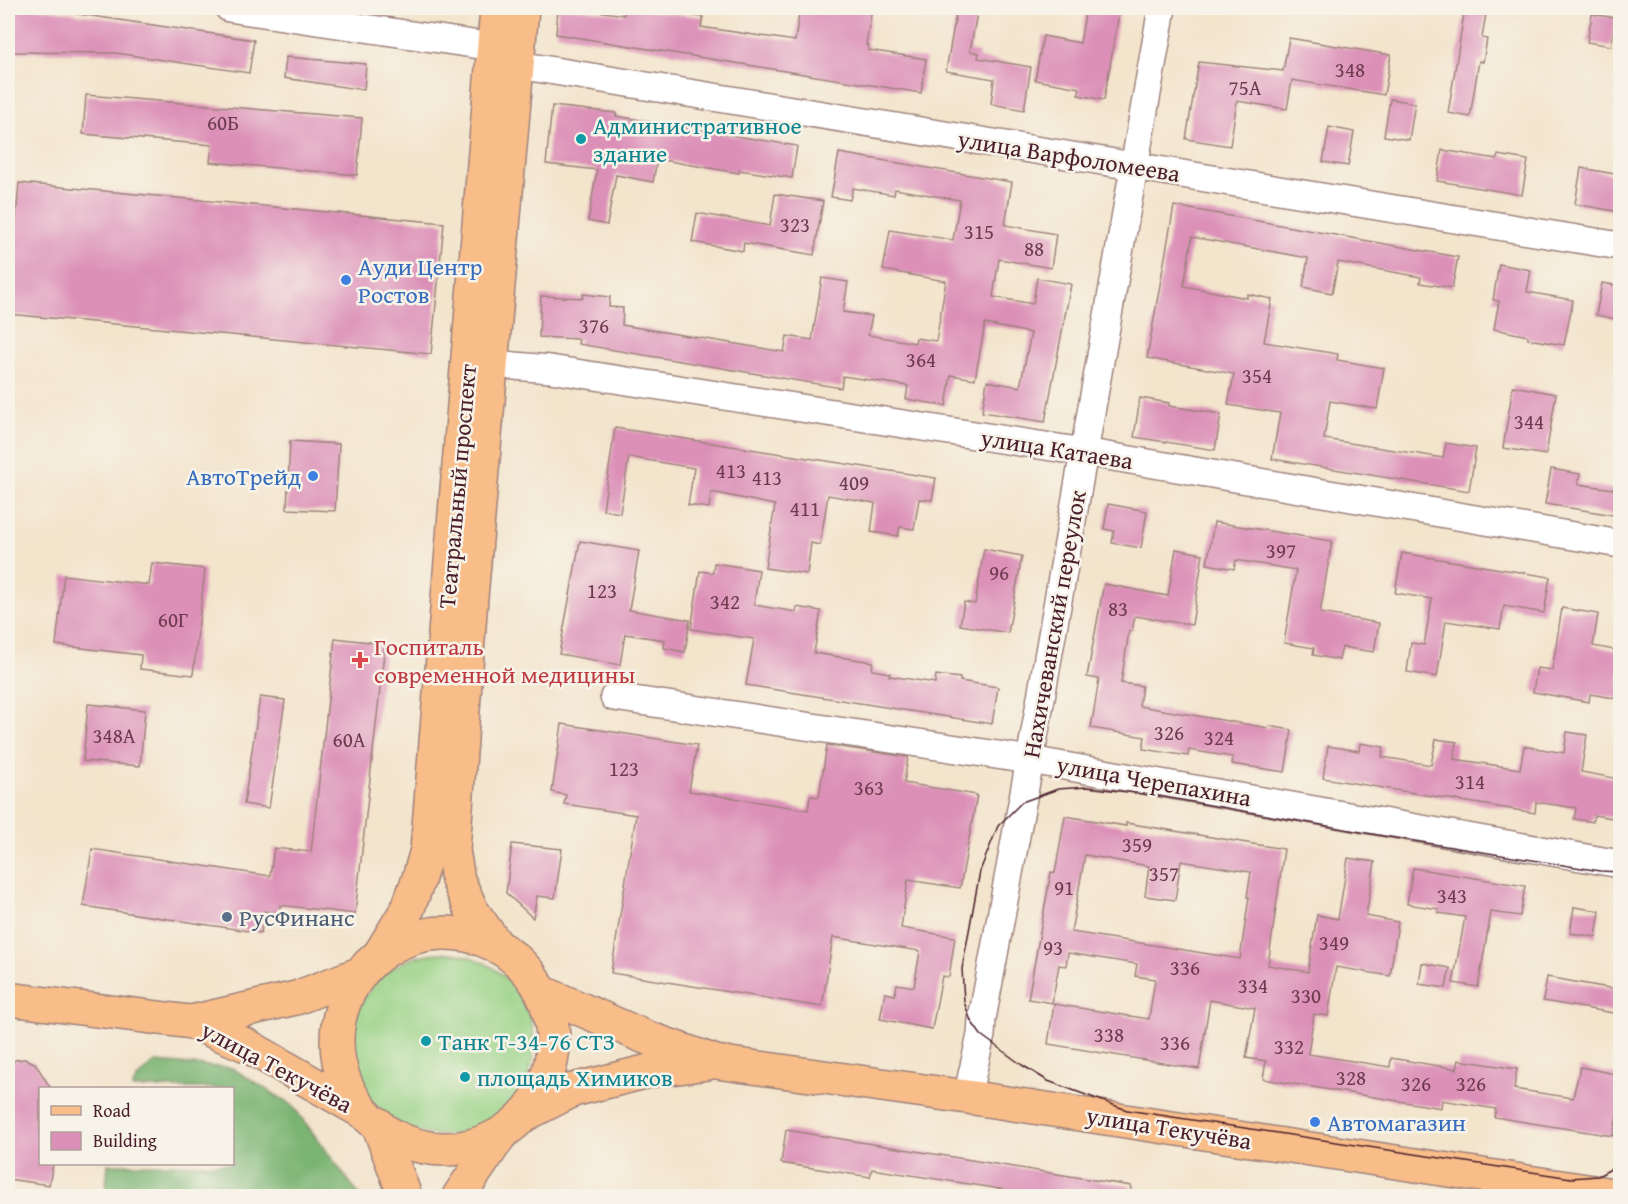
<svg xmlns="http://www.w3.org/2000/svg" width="1628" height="1204" font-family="'Gentium Book Plus',serif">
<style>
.green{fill:#98d285;stroke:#717858;stroke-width:1.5}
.forest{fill:#7ab472;stroke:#626a4e;stroke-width:1.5}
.building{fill:#dc90b8;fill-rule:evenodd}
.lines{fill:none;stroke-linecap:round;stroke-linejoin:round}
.minor-casing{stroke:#9e827c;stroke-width:30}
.major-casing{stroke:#9e827c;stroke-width:36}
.minor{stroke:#fff;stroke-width:27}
.major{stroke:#f8bd89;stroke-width:33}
.tram{stroke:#4a1f2b;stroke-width:1.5}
.culture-dot{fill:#0f9aa8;stroke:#f7f3e8;stroke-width:2}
.shop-dot{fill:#3f7fe0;stroke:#f7f3e8;stroke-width:2}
.health-dot{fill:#e0444e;stroke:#f7f3e8;stroke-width:2}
.service-dot{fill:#5c6f8a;stroke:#f7f3e8;stroke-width:2}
.labels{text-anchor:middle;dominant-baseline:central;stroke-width:5;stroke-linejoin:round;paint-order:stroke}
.number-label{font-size:21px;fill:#6e3b4e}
.culture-label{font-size:24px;fill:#0d838f;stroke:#f7f3e8;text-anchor:start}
.street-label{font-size:24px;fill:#4a1f2b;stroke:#f7f3e8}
.shop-label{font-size:24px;fill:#366cbe;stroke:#f7f3e8;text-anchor:start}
.health-label{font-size:24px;fill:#be3a42;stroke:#f7f3e8;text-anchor:start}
.service-label{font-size:24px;fill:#4e5e75;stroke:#f7f3e8;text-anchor:start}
</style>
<rect width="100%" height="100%" fill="#f7f3e8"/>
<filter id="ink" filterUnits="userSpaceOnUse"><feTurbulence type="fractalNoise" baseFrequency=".0167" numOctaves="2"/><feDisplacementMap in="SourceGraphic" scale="12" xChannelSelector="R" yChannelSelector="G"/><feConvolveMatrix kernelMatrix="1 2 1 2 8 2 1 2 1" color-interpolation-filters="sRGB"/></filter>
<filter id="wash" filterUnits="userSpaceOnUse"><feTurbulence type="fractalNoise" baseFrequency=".008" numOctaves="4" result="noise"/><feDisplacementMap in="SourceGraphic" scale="24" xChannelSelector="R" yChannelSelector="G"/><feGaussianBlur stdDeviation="1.35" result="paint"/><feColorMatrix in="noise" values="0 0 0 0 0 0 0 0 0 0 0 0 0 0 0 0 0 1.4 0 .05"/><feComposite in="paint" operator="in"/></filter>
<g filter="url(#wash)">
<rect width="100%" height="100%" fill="#f3e4cc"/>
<circle class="green" cx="443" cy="1044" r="91"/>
<path class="forest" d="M155,1062L232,1068L292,1105L360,1196H105L108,1164H232V1088H132L137,1079Z"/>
<g id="blocks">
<g class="building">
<path d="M8,8H38L254,40L249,73L116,53L8,52Z"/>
<path d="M558,8H577L624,15L625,8H643V10L703,17L701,27L795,41L800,8H872L866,45H869L868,50L926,59L921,93L556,34Z"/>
<path d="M957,8H978L970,51L979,53L978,58L1031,67L1024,110L991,104L994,79L946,71Z"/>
<path d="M1086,8H1120L1104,100L1078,95L1080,88L1035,80L1043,36L1080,43Z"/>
<path d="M1465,8H1487L1482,38L1487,39L1483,62L1479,61L1470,117L1448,113Z"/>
<path d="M1592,14L1616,18L1611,46L1587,42Z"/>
<path d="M1289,38L1391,55L1384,95L1292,80L1287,109L1237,101L1230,146L1186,139L1199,62L1283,71Z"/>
<path d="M286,57L366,64L364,90L284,78Z"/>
<path d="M86,95L362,118L357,175L210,162L212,145L83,134Z"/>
<path d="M1390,99L1415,103L1409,140L1384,136Z"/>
<path d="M552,106L616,113V116L797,146L792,178L739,170V173L657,159L653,182L616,175L607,225L588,221L597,170L546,164Z"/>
<path d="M1329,127L1354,132L1348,166L1323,162Z"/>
<path d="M1442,150L1497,159L1498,155L1528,160L1522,195L1437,181Z"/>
<path d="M839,153L1012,182L1005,225L1056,234L1051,268L999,259L993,297L1033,304L1037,278L1071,284L1045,422L982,412L987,381L1020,387L1031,333L985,324L975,379L951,375L946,406L906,399L908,386L843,376L841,388L578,344L579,339L539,337L541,296L583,298V294L610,297L609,307L623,308L622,325L784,352L787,336L812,340L822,278L848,282L843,312L872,316L868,335L915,343L916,338L936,341L946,281L883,270L890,230L953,240L960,200L895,189L894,195L853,188L850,200L831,197Z"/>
<path d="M1581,168L1620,175V212L1575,204Z"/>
<path d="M19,183L444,223L431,354L8,314Z"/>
<path d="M775,194L823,201L814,255L744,243L743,251L692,242L697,213L770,226Z"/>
<path d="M1174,206L1458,257L1452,288L1420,283L1421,277L1338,262L1332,293L1303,287L1308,258L1192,237L1184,286L1247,298V294L1272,299L1264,342L1338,354L1337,360L1384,368L1377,409L1330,401L1324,439L1443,458L1446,443L1476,448L1469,491L1272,459L1280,413L1228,405L1234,374L1147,358Z"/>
<path d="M1499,264L1531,270L1527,292L1573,300L1564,345L1528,339V336L1494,329L1499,301L1493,300Z"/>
<path d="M1602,283L1620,286V320L1596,315Z"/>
<path d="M1513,386L1556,394L1546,455L1503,448Z"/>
<path d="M1140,398L1169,403V406L1221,414L1215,450L1134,437Z"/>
<path d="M615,428L936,478L932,500L919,499L914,529L900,527L898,536L871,532L875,503L828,495L820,545L811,543L807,574L765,568L775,505L711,492L709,508L688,505L694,468L629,457L620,513L603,510Z"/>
<path d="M290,441L339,444L335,511L287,509Z"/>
<path d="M1551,469L1580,474L1578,484L1620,490V516L1545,504Z"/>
<path d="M1108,504L1147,511L1141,548L1112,543L1114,531L1104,529Z"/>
<path d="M1214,522L1332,541L1320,613L1379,623L1374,652L1342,647L1339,660L1313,655L1314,648L1284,643L1296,570L1236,560L1234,569L1207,564Z"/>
<path d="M580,541L639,551L629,610L690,620L685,652L664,648L665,640L625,634L620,665L559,654Z"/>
<path d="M984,549L1022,556L1008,633L960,625L964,602L975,604Z"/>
<path d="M1176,549L1203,554L1192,625L1135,616L1132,631H1129L1121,683L1142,686L1139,706L1268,728L1269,726L1292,730L1285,772L1232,764L1233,757L1189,750L1188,756L1143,749L1145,737L1091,728L1099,679L1087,677L1104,584L1168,596Z"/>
<path d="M1402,553L1550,577L1544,613L1504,606L1500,629L1446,621L1437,677L1407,672L1411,643L1424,645L1432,599L1395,593Z"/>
<path d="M152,563L205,569L193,675L140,669L141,655L56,645L64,575L149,585Z"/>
<path d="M714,563L759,570L754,605L796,612L797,607L821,611L814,653L873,662L872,670L890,673L889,676L935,683L936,675L960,678V681L998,687L992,724L746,685L754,639L691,629L700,571L713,573Z"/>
<path d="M1562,608L1598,614L1593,646L1620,651V699L1590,694L1589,702L1533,692L1537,668L1552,670Z"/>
<path d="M335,638L385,644L355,914L280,905L279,913L264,911L261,933L83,906L92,849L270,876L274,848L311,852Z"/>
<path d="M260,697L285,700L269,808L244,804Z"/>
<path d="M88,704L145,710L140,766L83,761Z"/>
<path d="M562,724L697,745L689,791L808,810L810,796L819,797L827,745L908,757L904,783L977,795L960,888L908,880L901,928L955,937L949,977L942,976L932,1029L880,1019L885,993L895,995L897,984L914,987L920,951L833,937L822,1007L611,973L636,815L564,804L566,795L552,792Z"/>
<path d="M1567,732L1587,735L1581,772L1620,779L1619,819L1594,815L1593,822L1574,819L1576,808L1536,802L1535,813L1323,778L1328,746L1359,751L1360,743L1384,747L1382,757L1431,765L1436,739L1457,742L1454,759L1520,769L1524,746L1564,753Z"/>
<path d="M1065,816L1126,826V823L1284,849L1268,965L1308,972L1317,915L1338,919L1348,858L1375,862L1366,916L1398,922L1390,976L1336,967L1328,1016L1314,1014L1308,1054L1390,1067L1391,1058L1457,1069L1459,1060L1517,1069L1514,1089L1573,1098L1580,1067L1620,1075V1102L1613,1136L1494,1117L1496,1109L1442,1100L1441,1108L1263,1079L1266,1061L1246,1058L1255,1008L1210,1000L1199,1069L1048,1044L1054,1004L1149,1019L1155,979L1135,976L1137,964L1068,953L1066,966L1059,965L1052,1003L1028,999L1051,872L1055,873ZM1085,855L1149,866L1145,896L1175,900L1181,861L1251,872L1247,897H1249L1240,959L1071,932Z"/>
<path d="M512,844L562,849L555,898L537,896L533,918L506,893Z"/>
<path d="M1413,868L1525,886L1520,916L1491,912L1478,987L1453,983L1465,917L1438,913L1439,909L1407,904Z"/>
<path d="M1574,907L1600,911L1596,937L1570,933Z"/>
<path d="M1422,963L1450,968L1446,988L1419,984Z"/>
<path d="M1547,977L1620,990V1014L1543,1001Z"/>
<path d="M25,1059L35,1063L51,1089H40V1164H53L49,1185L8,1179V1068L15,1060Z"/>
<path d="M786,1130L1131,1186L1130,1197H1020L1021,1192L872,1169L870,1177L781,1163Z"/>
</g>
</g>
</g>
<g filter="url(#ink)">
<use href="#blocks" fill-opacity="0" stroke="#9e827c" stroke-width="1.5"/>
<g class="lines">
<g class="minor-casing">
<g id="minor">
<path d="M229,8L493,47"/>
<path d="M518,65L1620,246"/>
<path d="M491,364L550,369L1084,452L1620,544"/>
<path d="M614,697L1030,760L1620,864"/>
<path d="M967,1097L981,1035L982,1019L1030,760L1162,8"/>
</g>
</g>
<g class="major-casing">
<g id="major">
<circle cx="445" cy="1041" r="108"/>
<path d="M498,947L472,911L458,880L453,850L471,598L522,8"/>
<path d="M380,954L408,908L419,878L427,850L497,8"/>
<path d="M546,994L645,1037L716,1062L967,1097L1620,1196"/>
<path d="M8,999L191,1022L246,1045L361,1111"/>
<path d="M191,1022L296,998L359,974"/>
<path d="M526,1114L573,1090L649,1071L708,1063"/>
<path d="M378,1124L405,1196"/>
<path d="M459,1196L501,1134"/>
</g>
</g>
<use href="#minor" class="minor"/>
<use href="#major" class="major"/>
<path class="tram" d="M1620,872L1600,871L1384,836L1159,796L1087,787L1058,789L1022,802L998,826L980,871L962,969L964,1002L971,1021L981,1035L1022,1065L1048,1081L1127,1110L1571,1178L1598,1176L1620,1164"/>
</g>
</g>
<g class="culture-dot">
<circle cx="581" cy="139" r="6"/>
<circle cx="426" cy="1041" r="6"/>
<circle cx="465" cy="1077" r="6"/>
</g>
<g class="shop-dot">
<circle cx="346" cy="280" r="6"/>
<circle cx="313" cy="476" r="6"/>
<circle cx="1315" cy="1122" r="6"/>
</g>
<path class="health-dot" d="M357 651h6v6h6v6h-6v6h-6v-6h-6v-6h6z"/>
<circle class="service-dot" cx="227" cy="917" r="6"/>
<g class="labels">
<g class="number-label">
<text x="1350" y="69">348</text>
<text x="1245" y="87">75А</text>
<text x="223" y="122">60Б</text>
<text x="795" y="224">323</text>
<text x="979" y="231">315</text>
<text x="1034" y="248">88</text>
<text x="594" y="325">376</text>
<text x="921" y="359">364</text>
<text x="1257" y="375">354</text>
<text x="1529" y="421">344</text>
<text x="731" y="470">413</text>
<text x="767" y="477">413</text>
<text x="854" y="482">409</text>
<text x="805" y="508">411</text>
<text x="1281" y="550">397</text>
<text x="999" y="572">96</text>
<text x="602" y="590">123</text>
<text x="725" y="601">342</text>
<text x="1118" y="608">83</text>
<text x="173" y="619">60Г</text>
<text x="1169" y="732">326</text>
<text x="114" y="735">348А</text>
<text x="1219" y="737">324</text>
<text x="349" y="739">60А</text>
<text x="624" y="768">123</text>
<text x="1470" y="781">314</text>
<text x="869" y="787">363</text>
<text x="1137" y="844">359</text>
<text x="1164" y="873">357</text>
<text x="1064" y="887">91</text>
<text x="1452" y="895">343</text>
<text x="1334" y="942">349</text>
<text x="1053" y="947">93</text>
<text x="1185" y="967">336</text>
<text x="1253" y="985">334</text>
<text x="1306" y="995">330</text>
<text x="1109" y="1034">338</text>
<text x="1175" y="1042">336</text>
<text x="1289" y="1046">332</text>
<text x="1351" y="1077">328</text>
<text x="1416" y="1083">326</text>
<text x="1471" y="1083">326</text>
</g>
<g class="culture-label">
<text x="593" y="125">Административное<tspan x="593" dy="28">здание</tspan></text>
<text x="438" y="1041">Танк Т-34-76 СТЗ</text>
<text x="477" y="1077">площадь Химиков</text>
</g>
<g class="street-label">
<text transform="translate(1069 156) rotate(9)">улица Варфоломеева</text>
<text transform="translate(1057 449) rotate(9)">улица Катаева</text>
<text transform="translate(457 486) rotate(-85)">Театральный проспект</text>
<text transform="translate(1054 624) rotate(-80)">Нахичеванский переулок</text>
<text transform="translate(1154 781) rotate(10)">улица Черепахина</text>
<text transform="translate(277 1067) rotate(28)">улица Текучёва</text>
<text transform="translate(1169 1128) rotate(9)">улица Текучёва</text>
</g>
<g class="shop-label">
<text x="358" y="266">Ауди Центр<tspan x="358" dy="28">Ростов</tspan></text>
<text x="301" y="476" text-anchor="end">АвтоТрейд</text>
<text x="1327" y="1122">Автомагазин</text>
</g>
<g class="health-label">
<text x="374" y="646">Госпиталь<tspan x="374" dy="28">современной медицины</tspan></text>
</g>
<g class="service-label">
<text x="239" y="917">РусФинанс</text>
</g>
</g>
<rect width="1628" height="1204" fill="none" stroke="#f7f3e8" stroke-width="30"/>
<rect x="39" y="1087" width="195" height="78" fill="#f7f3e8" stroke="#b29e9c" stroke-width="1.5"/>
<rect x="51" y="1106" width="30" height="9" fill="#f8bd89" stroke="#b29e9c" stroke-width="1.5"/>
<text x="93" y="1117" font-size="18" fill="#4a1f2b">Road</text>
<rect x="51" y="1132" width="30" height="18" fill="#dc90b8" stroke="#b29e9c" stroke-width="1.5"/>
<text x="93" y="1147" font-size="18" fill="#4a1f2b">Building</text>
</svg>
